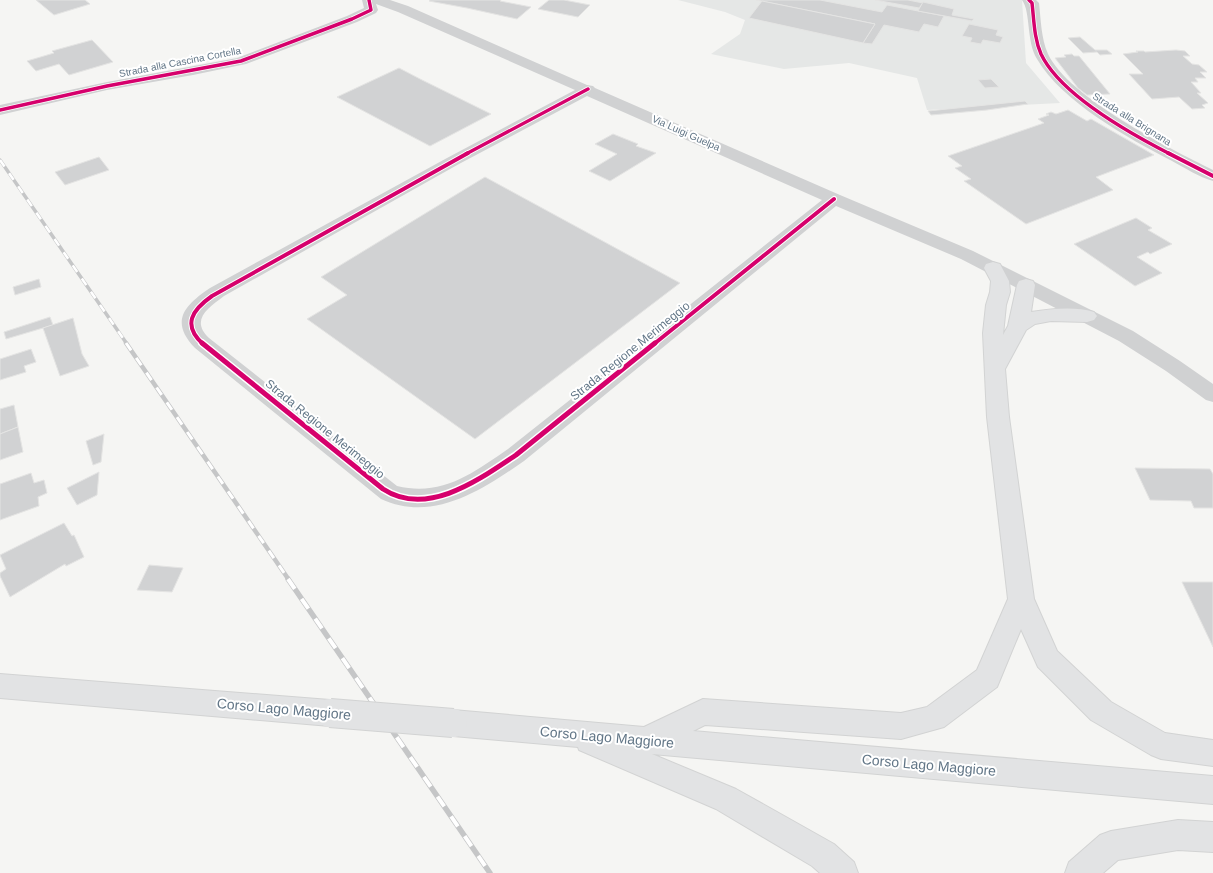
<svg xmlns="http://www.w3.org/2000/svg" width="1213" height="873" font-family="Helvetica,sans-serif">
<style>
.built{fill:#e5e7e6}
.building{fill:#d1d2d3;stroke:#e4e4e3}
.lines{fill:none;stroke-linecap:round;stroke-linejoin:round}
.highway-casing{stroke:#d2d3d3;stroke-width:2}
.street{fill:#d0d1d2;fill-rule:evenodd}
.highway{fill:#e2e3e4;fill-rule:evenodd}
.rail-far2-casing{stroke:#c5c6c7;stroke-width:3.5}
.rail-far1-casing{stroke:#c5c6c7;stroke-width:4.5}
.rail-casing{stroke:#c5c6c7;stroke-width:5.5}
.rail-far2{stroke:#fff;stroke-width:2.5;stroke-dasharray:8;stroke-linecap:butt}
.rail-far1{stroke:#fff;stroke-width:3;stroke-dasharray:9;stroke-linecap:butt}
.rail{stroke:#fff;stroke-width:4;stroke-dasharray:12;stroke-linecap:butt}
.highway-bridge-casing{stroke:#d2d3d3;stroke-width:30;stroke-linecap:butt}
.highway-bridge{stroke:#e2e3e4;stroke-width:28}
.cycleway-far2-casing{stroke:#fff;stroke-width:5}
.cycleway-far1-casing{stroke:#fff;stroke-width:6}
.cycleway-casing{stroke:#fff;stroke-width:8}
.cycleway-far2{stroke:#d6006c;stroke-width:3.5}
.cycleway-far1{stroke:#d6006c;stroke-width:4}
.cycleway{stroke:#d6006c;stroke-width:5}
.labels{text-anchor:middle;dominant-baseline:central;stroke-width:4;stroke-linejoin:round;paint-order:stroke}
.far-street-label{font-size:10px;fill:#627687;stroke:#fff}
.street-label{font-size:12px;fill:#627687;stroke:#fff}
.near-street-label{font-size:14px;fill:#627687;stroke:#fff}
</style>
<rect width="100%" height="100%" fill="#f5f5f3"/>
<path class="built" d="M678,0H1022L1026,63L1060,103L927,110L917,78L849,63L784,69L711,54L740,34L745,20L725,12Z"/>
<g class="building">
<path d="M36,0H85L90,4L54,15Z"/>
<path d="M430,0H501L500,1L531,7L517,19L467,8L429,1Z"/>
<path d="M549,0H564L590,5L578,17L538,9Z"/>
<path d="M756,0H820L882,12L887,5L944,16L938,27L924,24L919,32L884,25L872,44L863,43L875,24Z"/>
<path d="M875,0H908L923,3L919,8Z"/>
<path d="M762,1L875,24L863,43L749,18Z"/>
<path d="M923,2L954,9L952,15L974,19L972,21L918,11Z"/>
<path d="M969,24L998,30L996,35L1003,37L1000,43L983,40L981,44L970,42L972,38L962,36Z"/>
<path d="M1080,37L1095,50H1107L1112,54L1100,55L1097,52L1083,53L1068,38Z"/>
<path d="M92,40L113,62L69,75L59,64L36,71L27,61L54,53L52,51Z"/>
<path d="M1176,50L1185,51L1190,56H1183L1192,64L1199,65L1207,72H1200L1206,78H1195L1198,82H1191L1201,93H1197L1208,103L1202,105L1205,108L1192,109L1179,97L1152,99L1129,74H1143L1123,54L1138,52L1136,51H1144L1145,52Z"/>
<path d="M1072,54L1074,56H1079L1110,94L1087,95L1078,88L1055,58L1066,57L1064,55Z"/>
<path d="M399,68L422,80L491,114L430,146L337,97Z"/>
<path d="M991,79L999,87L985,88L978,80Z"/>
<path d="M1025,101L1028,104L987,110L931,115L928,111Z"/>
<path d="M1068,110L1087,121L1091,119L1154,155L1096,177L1113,190L1026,224L964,181L971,179L955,168L962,166L948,156L1044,123L1038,119L1049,115L1046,114L1051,112L1056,114Z"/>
<path d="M613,134L638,144L636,146L656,153L610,181L589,171L617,154L595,144Z"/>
<path d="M99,157L109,170L65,185L55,172Z"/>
<path d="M485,177L680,283L475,439L307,319L347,295L321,277Z"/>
<path d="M1136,218L1152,228L1148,230L1172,244L1150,254L1148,252L1137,257L1162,273L1135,286L1074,244Z"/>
<path d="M39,279L41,287L15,295L13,287Z"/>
<path d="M50,317L53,325L6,339L4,332Z"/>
<path d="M73,318L82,354L89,366L60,376L43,328Z"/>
<path d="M31,349L36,362L24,366L26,372L0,380V359Z"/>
<path d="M14,405L18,427L0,434V409Z"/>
<path d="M18,427L23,452L0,460V434Z"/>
<path d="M104,434L101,462L93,465L86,441Z"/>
<path d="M1135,468L1210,469L1213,474V508H1194L1191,501L1150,500Z"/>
<path d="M99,472L97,495L77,505L67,488Z"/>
<path d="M31,473L34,483L44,480L47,493L38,497L39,506L0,520V484Z"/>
<path d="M64,523L72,536L74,535L84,557L66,566L65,564L10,597L0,576V573L6,569L0,555Z"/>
<path d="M149,565L183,568L172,592L137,590Z"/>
<path d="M1182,582H1213V647Z"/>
</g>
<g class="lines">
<g class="highway-casing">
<g id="highway">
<path d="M993,262L1000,264L1009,281L1010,292L1006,305L1003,335L1008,326L1017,285L1019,281L1026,279L1033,281L1035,285L1031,312C1051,309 1074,306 1094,312L1097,316L1094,320L1087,322L1051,321L1035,324L1026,330L1005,369L1009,417L1034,599L1057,651L1111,702L1165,733L1213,740V766L1161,759L1151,755L1091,720L1038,667L1021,629L997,687L944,727L901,739L705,725L693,731L1213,776V804L652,754L736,789L834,844L854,862L858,873H820L812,866L716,809L579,750L578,747L453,736L443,732L439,723L443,714L453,710L644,727L703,699L901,713L927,707L977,670L1008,599L987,417L983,333L986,305L990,292L991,281L984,268L986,264Z"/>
<path d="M0,674L330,700L340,704L344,713L340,722L330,726L0,698Z"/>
<path d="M1178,820L1213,822V852L1178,850L1118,860L1103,873H1065L1069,862L1100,835L1111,831Z"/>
</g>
</g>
<g class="street">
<path d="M362,0H390L408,6L587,85L593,86L595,88L840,195L973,251L1133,331L1180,361L1213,384V402L1206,400L1166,371L1119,341L961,259L836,206L524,461C482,490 433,523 381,499L195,348C169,321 185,305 210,288L447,158L575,90L398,12L376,4L378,10L376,13L357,22L246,64L193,75L107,90L0,115V105L107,82L237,58L347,16L364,8ZM587,96L822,200L508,449C473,473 442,497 397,486L209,338C190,320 208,308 224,296L459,164Z"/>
<path d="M1022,0H1036L1039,3C1041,20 1041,38 1048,54C1069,98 1169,148 1213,170V181C1199,177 1185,168 1172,161C1128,138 1062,102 1037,59C1026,41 1031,12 1022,0Z"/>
</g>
<use href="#highway" class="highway"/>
<g class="rail-far2-casing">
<path id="rail-far2" d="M0,160L127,344"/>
</g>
<g class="rail-far1-casing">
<path id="rail-far1" d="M126,343L289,580"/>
</g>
<g class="rail-casing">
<path id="rail" d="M288,579L490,873"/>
</g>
<use href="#rail-far2" class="rail-far2"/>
<use href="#rail-far1" class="rail-far1"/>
<use href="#rail" class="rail"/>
<g class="highway-bridge-casing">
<path id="highway-bridge" d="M330,713L453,723"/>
</g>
<use href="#highway-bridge" class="highway-bridge"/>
<g class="cycleway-far2-casing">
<g id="cycleway-far2">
<path d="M1029,0L1032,3C1034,20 1034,38 1041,54C1060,94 1131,134 1170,154"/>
<path d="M0,110L107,86L241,61L352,19L371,10L369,0"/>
<path d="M466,154L588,89"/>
</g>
</g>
<g class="cycleway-far1-casing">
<g id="cycleway-far1">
<path d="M1168,153L1213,176"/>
<path d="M203,344C182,325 192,310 212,296L468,153"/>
<path d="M654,344L834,199"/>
</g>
</g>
<g class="cycleway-casing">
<path id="cycleway" d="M202,343L383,489C427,518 480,479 516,455L655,343"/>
</g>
<use href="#cycleway-far2" class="cycleway-far2"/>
<use href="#cycleway-far1" class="cycleway-far1"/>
<use href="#cycleway" class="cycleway"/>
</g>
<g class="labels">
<g class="far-street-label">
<text transform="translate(180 62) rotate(-11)">Strada alla Cascina Cortella</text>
<text transform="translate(1132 119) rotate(32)">Strada alla Brignana</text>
<text transform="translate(686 133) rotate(24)">Via Luigi Guelpa</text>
</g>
<g class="street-label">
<text transform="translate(630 351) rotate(-39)">Strada Regione Merimeggio</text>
<text transform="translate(325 429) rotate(39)">Strada Regione Merimeggio</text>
</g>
<g class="near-street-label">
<text transform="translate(284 709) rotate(5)">Corso Lago Maggiore</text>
<text transform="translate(607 737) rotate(5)">Corso Lago Maggiore</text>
<text transform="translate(929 765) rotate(5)">Corso Lago Maggiore</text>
</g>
</g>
</svg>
